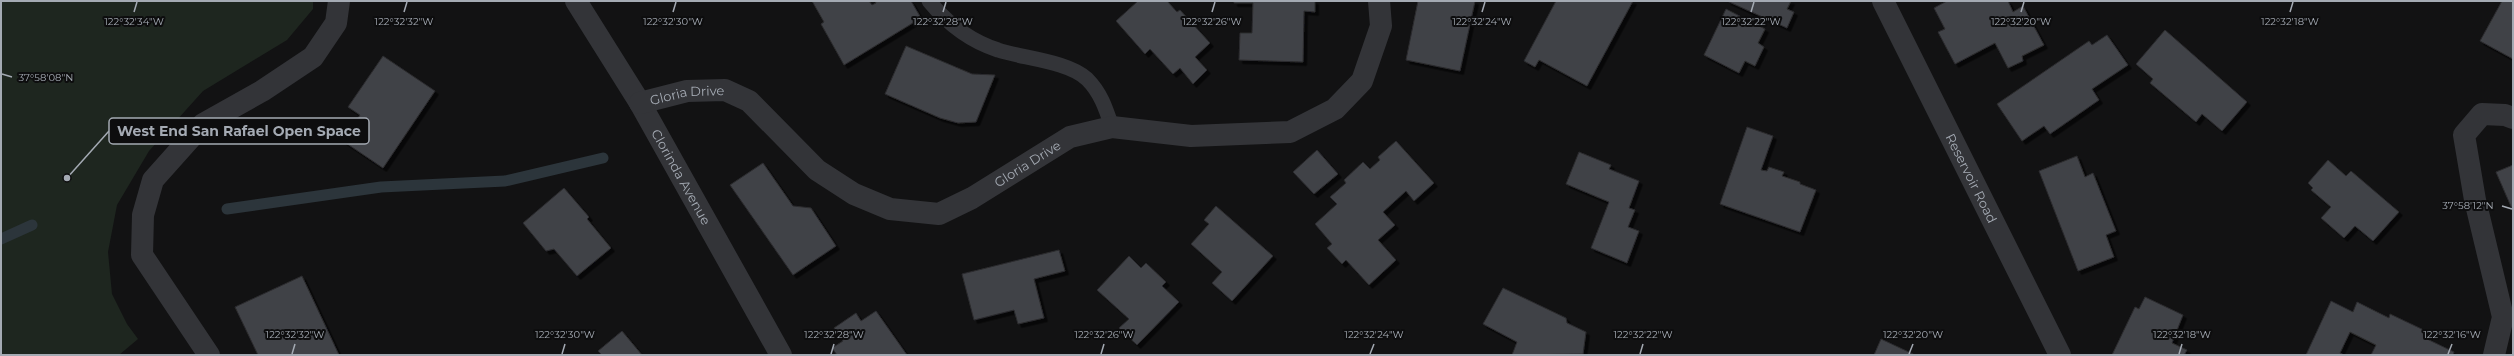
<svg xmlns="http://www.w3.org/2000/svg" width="2514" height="356" font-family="Montserrat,sans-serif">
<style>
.green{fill:#1e261f}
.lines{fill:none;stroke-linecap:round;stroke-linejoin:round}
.stream{stroke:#2c353b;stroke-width:11}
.building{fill:#414246;stroke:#2c2c2f;filter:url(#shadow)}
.service{stroke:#333438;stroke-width:15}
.minor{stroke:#333438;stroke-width:22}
.ticks{fill:none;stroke:#a4aab3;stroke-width:1.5}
.labels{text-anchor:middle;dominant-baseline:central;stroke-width:4;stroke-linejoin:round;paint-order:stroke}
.street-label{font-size:13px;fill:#a4aab3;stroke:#0d0d0e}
.ticks-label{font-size:10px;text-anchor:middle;fill:#a4aab3;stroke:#0d0d0e;stroke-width:4;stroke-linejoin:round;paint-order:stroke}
.leader{fill:none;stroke:#a4aab3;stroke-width:1.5}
.callout-dot{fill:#a4aab3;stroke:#0d0d0e;stroke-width:1.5}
.callout{fill:#0d0d0e;stroke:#a4aab3;stroke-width:1.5}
.callout-label{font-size:14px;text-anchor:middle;font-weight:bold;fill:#a4aab3}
</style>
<defs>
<filter id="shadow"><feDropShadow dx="3.5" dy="3.5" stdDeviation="0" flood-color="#0009"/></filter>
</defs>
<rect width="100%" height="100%" fill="#121213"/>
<path class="green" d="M1,1H313V9L287,40L203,91L149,151L117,205L108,252L112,294L127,324L138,339L119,355H3L1,353Z"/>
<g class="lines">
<g class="stream">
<path d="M227,209L381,187L505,181L603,158"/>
<path d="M1,239L32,225"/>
</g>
</g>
<g class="building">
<path d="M812,1H869L872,5L876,3L875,1H911L921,18L844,65L821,24L824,22Z"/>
<path d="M1138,1H1167L1177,12L1180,10L1210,43L1195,57L1207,70L1193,84L1180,68L1173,74L1150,49L1145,54L1116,21Z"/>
<path d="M1234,1H1315V12L1304,11L1303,62L1239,60L1240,33H1252L1253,3H1234Z"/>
<path d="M1418,1H1475L1460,71L1406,60Z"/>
<path d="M1556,1H1633L1587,86L1539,60L1535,67L1524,61Z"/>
<path d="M1727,1H1791L1787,9L1794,12L1787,28Z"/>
<path d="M1947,1H2008L2013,12L2023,6L2044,45L2022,56L2023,61L2008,68L1995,43L1955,64L1938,32L1945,29L1934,8Z"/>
<path d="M2502,1H2513V59L2480,41Z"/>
<path d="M1726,9L1765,29L1758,43L1764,47L1755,66L1745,61L1739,73L1704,55Z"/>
<path d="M2165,30L2247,102L2222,131L2202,114L2196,122L2150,83L2153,79L2136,64Z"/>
<path d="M2107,35L2128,65L2092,89L2099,100L2050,134L2044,126L2022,141L1997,104L2089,41L2092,45Z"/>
<path d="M906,46L972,74L995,75L976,122L958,123L940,118L885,94Z"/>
<path d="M383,56L435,91L383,168L343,141L360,115L348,107Z"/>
<path d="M1747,127L1773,136L1761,170L1767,171L1769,167L1784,172L1782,176L1800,182V184L1816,190L1800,232L1720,204Z"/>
<path d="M1396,141L1434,183L1414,201L1406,191L1383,212L1395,225L1378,240L1396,260L1369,285L1346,260L1342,264L1327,248L1332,244L1315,224L1337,204L1330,197L1346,183L1344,180L1363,162L1370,169L1380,160L1378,157Z"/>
<path d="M1317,150L1338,174L1314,194L1293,172Z"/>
<path d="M1579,152L1611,165L1609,169L1639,181L1629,208L1635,210L1628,227L1639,231L1627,263L1591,248L1609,202L1566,184Z"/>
<path d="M2077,156L2085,177L2093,173L2116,231L2106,235L2114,257L2078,271L2039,171Z"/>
<path d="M2328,160L2346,176L2351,171L2399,212L2373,241L2355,226L2344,238L2321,218L2331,207L2311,190L2313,188L2308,183Z"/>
<path d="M763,163L793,206L811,208L836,246L793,275L730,185Z"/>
<path d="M2513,165V211L2496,172Z"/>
<path d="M564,188L589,217L587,219L611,248L577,276L554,249L546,251L523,223Z"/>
<path d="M1216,206L1273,256L1232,301L1212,283L1222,272L1191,244L1209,224L1204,220Z"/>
<path d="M1059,250L1065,271L1034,279L1044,318L1018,324L1014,310L974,320L962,274Z"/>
<path d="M1129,256L1141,268L1146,263L1166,282L1162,286L1179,302L1137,345L1119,328L1129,319L1097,290Z"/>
<path d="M302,276L339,355H258L235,307Z"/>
<path d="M1503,288L1566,318L1567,323L1586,332L1583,354L1512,355L1517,342L1483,324Z"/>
<path d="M2145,297L2183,315L2172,343L2187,350L2184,355H2112L2135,307L2139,309Z"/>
<path d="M2331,301L2353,312L2357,302L2389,318L2390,314L2430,333L2427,339L2454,352L2453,355H2371L2376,345L2350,332L2340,353L2344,355H2306Z"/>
<path d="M876,311L907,355H837L832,348L843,341L834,328L856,313L861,321Z"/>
<path d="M622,331L642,355H602L598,351Z"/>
<path d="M1881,339L1915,355H1874Z"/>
</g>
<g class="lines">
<path class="service" d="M929,1C947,23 970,41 998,50C1021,58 1068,61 1087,79C1101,93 1106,109 1112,127"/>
<g class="minor">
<path id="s1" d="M576,1L640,103L781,355"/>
<path id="s2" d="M1883,1L2060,355"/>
<path id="s3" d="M640,103L687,91L725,90L749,101L817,170L854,194L890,209L939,214L972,198L1070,137L1112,127L1191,136L1290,132L1335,109L1362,81L1381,26L1379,1"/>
<path d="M209,355L142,255L143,215L153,180L203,124L262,91L313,57L336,23L339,1"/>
<path d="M2494,355L2503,317L2475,200L2464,135L2482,114L2505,115L2513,118"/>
</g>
</g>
<path class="ticks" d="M134,12L137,2M404,12L407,2M673,12L676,2M943,12L946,2M1212,12L1215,2M1482,12L1485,2M1751,12L1754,2M2021,12L2024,2M2290,12L2293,2M2,74L12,77M2502,206L2512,209M292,354L295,344M562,354L565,344M831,354L834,344M1101,354L1104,344M1370,354L1374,344M1640,354L1643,344M1909,354L1913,344M2179,354L2182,344M2448,354L2452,344"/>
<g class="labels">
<g class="street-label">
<text stroke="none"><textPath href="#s3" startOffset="48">Gloria Drive</textPath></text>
<text stroke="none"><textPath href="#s3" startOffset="444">Gloria Drive</textPath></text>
<text stroke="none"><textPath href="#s1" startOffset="205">Clorinda Avenue</textPath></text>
<text stroke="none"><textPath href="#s2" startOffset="198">Reservoir Road</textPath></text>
</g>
</g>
<g class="ticks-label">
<text x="134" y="25">122°32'34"W</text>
<text x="404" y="25">122°32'32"W</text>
<text x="673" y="25">122°32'30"W</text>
<text x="943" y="25">122°32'28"W</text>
<text x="1212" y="25">122°32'26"W</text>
<text x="1482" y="25">122°32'24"W</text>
<text x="1751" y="25">122°32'22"W</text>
<text x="2021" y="25">122°32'20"W</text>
<text x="2290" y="25">122°32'18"W</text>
<text x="46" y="81">37°58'08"N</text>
<text x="2468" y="209">37°58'12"N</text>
<text x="295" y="338">122°32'32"W</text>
<text x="565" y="338">122°32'30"W</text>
<text x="834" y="338">122°32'28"W</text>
<text x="1104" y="338">122°32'26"W</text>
<text x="1374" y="338">122°32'24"W</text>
<text x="1643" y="338">122°32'22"W</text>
<text x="1913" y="338">122°32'20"W</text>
<text x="2182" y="338">122°32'18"W</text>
<text x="2452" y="338">122°32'16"W</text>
</g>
<path class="leader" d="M67 178L109 131"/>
<circle class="callout-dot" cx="67" cy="178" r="4"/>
<rect class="callout" x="109" y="118" width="260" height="26" rx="4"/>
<g class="callout-label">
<text x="239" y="136">West End San Rafael Open Space</text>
</g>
<rect width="2514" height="356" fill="none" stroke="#a4aab3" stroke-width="4"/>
</svg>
